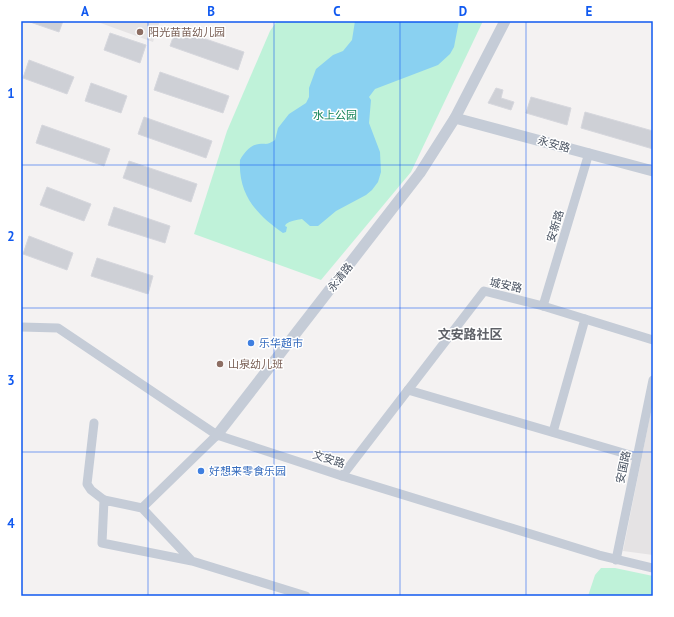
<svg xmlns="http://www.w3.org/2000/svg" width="674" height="617" font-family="'PT Sans','Noto Sans SC',sans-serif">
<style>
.education{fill:#e5e3e4}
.green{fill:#bff2d9}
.water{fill:#8ad1f1}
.building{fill:#ced0d6;stroke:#d6d7dd}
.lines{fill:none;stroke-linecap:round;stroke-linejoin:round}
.minor{stroke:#c5ccd7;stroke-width:9}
.tertiary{stroke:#c5ccd7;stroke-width:11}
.grid{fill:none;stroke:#1059f0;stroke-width:1;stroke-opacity:0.55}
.education-dot{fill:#8d6e63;stroke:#fff;stroke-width:1.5}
.shop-dot{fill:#3f7fe0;stroke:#fff;stroke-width:1.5}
.labels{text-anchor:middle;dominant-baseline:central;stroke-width:3;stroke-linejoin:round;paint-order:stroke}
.education-label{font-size:11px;fill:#785e54;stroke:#fff;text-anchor:start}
.park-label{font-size:11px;fill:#128256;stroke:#fff}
.street-label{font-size:11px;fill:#485261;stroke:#fff}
.shop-label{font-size:11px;fill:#366cbe;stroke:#fff;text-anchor:start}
.quarter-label{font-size:13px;font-weight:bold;fill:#5e6167;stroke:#fff}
.neatline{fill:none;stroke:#1059f0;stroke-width:1.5}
.grid-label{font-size:13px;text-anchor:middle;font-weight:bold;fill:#1059f0}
</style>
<rect width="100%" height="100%" fill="#f4f2f2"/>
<g class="education">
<path d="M95,21H160L153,42Z"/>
<path d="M653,401V555L623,551Z"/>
</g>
<g class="green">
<path d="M277,21H483L411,172L321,280L194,234L227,131L270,31Z"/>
<path d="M601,568H615L653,576V596H588L595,575Z"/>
</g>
<path class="water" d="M355,21H459L454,47L450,54L438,65L375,89L369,97L371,100L369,123L380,152L381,172L378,182L372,190L366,195L336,211L318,226H310L302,219C296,220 290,221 286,224L285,226L287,227L286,232L283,233C257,215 238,195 240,160C244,153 250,145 259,144C268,143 265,146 275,140L278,128L289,114L306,103L309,97V88L316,69L333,55L343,51L352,40Z"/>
<g class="building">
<path d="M30,21H63L59,32L30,22Z"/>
<path d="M176,29L244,52L238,70L170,46Z"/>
<path d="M110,33L146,45L140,63L104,50Z"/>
<path d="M29,60L74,77L67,94L23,78Z"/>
<path d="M160,72L229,96L223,113L154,90Z"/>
<path d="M91,83L127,96L121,113L85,101Z"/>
<path d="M496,88L503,90L501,98L514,102L511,110L488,103Z"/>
<path d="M531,97L571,108L567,125L526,113Z"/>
<path d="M585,112L653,131V149L581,128Z"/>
<path d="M144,117L212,141L206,158L138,134Z"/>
<path d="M42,125L110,149L104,166L36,143Z"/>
<path d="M129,161L197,184L191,202L123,178Z"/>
<path d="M47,187L91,204L84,221L40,205Z"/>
<path d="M114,207L170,226L165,243L108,225Z"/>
<path d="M29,236L73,253L67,270L23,254Z"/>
<path d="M97,258L153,276L148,294L91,276Z"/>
</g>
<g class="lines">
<g class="minor">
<path d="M543,306L589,153"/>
<path d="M21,327L58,328L217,435L342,476L599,555L653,568"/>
<path d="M408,390L637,457"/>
<path d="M94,423L87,484L91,490L104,500"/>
<path d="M553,432L585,319"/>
<path d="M342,476L484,291L543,306L653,340"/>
<path d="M142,508L217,435"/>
<path d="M616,560L653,380"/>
<path d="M192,561L142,508L104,500L102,543L192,561L306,596"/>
</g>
<g class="tertiary">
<path d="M455,118L653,171"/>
<path d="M217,435L420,173L455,118L505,21"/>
</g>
</g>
<path class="grid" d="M148,21V596M274,21V596M400,21V596M526,21V596M21,165H653M21,308H653M21,452H653"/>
<g class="education-dot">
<circle cx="140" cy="32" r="4"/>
<circle cx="220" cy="364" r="4"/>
</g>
<g class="shop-dot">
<circle cx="251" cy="343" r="4"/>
<circle cx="201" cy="471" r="4"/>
</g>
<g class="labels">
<g class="education-label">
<text x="148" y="32">阳光苗苗幼儿园</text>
<text x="228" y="364">山泉幼儿班</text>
</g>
<g class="park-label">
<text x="335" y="115">水上公园</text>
</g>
<g class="street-label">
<text transform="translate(554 144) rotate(15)">永安路</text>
<text transform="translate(555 226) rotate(-73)">安新路</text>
<text transform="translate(340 277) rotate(-52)">永清路</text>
<text transform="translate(506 285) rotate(12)">城安路</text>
<text transform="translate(329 459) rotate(18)">文安路</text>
<text transform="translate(623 467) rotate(-78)">安国路</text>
</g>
<g class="shop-label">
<text x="259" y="343">乐华超市</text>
<text x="209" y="471">好想来零食乐园</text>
</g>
<g class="quarter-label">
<text x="470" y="334">文安路社区</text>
</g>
</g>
<rect width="674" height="617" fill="none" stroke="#ffffff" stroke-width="44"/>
<rect x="22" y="22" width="630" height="573" class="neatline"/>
<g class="grid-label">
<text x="85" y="16">A</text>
<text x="211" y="16">B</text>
<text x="337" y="16">C</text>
<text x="463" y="16">D</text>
<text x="589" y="16">E</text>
<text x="11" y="98">1</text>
<text x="11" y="241">2</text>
<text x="11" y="385">3</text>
<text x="11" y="528">4</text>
</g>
</svg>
